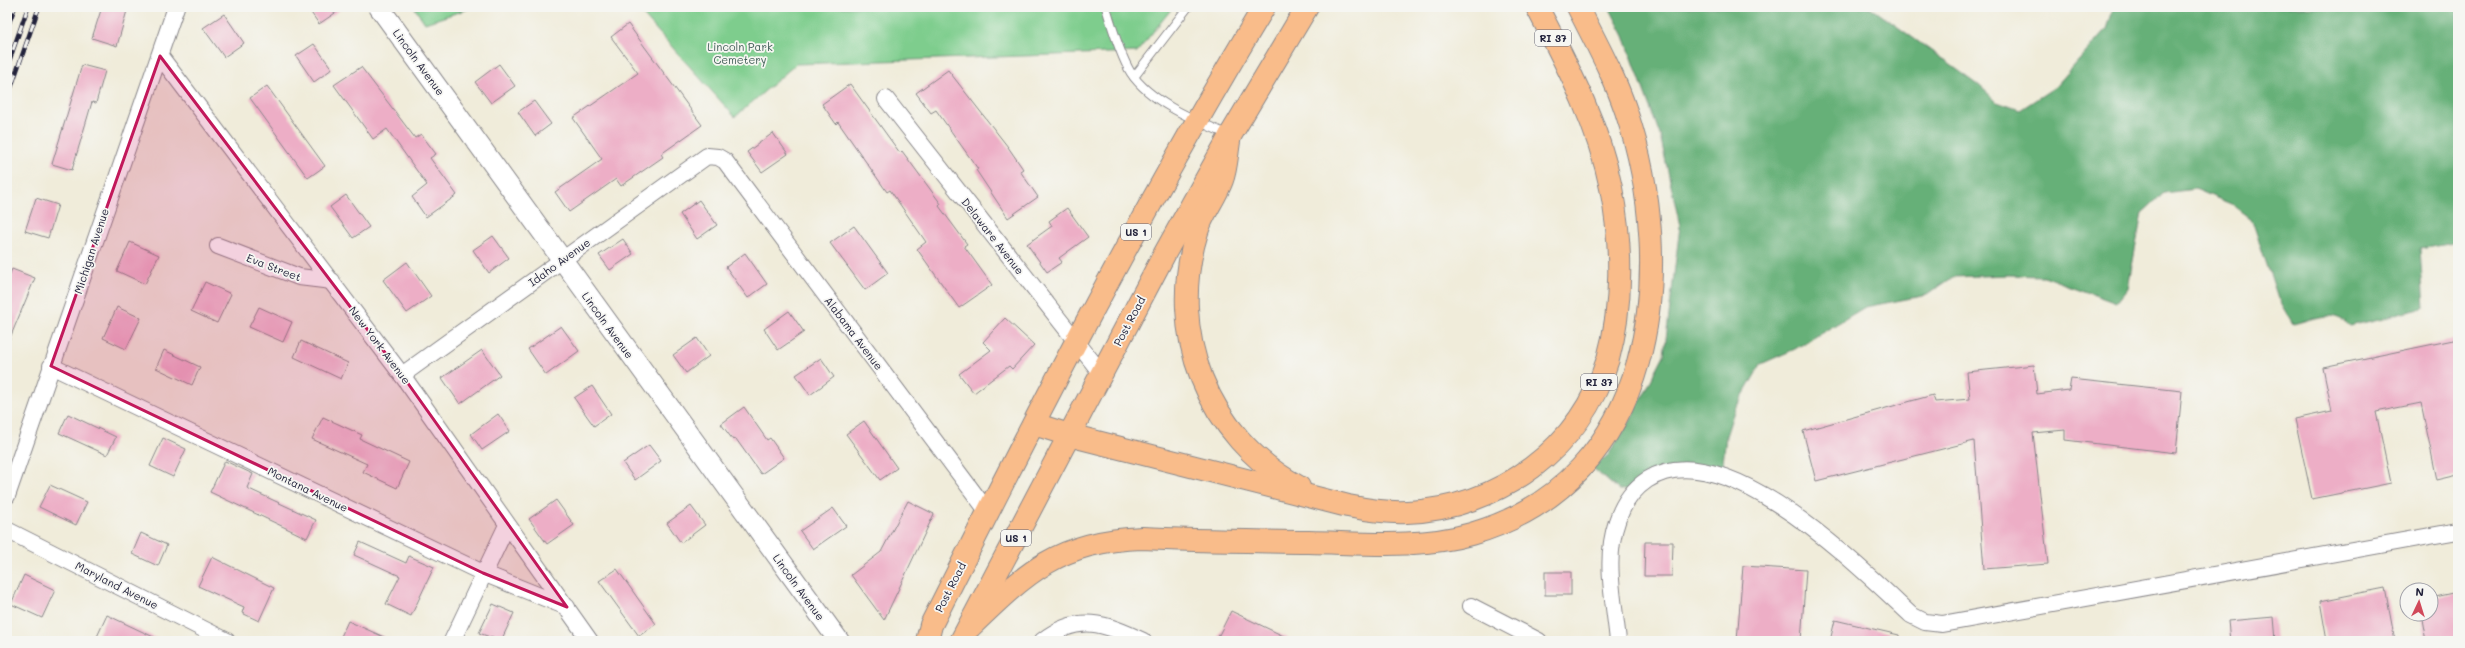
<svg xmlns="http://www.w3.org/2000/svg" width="2465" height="648" font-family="Mali,sans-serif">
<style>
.green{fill:#7ecd8d;stroke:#507864}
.forest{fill:#66b078;stroke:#44695a}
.building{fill:#edaec6}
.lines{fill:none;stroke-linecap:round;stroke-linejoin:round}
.service-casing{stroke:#89878a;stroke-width:10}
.minor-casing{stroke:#89878a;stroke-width:18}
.tertiary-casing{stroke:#89878a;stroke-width:22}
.primary-casing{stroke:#89878a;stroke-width:24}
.motorway-casing{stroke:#89878a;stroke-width:24}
.service{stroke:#fff;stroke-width:8}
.minor{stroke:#fff;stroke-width:16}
.tertiary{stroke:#fff;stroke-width:20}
.primary{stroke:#f9bc8a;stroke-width:22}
.motorway{stroke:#f9bc8a;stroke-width:22}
.rail-casing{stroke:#22223b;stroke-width:4.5}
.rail{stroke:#f6f6f2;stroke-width:3;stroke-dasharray:9;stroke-linecap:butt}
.marked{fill:#c2185b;fill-opacity:0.2;stroke:#c2185b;stroke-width:3;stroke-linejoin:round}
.labels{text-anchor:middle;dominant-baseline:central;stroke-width:3.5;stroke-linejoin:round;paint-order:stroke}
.shield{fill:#f6f6f2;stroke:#626272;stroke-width:1}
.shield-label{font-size:10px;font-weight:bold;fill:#22223b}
.park-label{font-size:11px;fill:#425e58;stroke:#f6f6f2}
.street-label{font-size:11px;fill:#22223b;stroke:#f6f6f2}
</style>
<rect width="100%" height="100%" fill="#f6f6f2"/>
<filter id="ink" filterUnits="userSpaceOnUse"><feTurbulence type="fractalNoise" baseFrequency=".025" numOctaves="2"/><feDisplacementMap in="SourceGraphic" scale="8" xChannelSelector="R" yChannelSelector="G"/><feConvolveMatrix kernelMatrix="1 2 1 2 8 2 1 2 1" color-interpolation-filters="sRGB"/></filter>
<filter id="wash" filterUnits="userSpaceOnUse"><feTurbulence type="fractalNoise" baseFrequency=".012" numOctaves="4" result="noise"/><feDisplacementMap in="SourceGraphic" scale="16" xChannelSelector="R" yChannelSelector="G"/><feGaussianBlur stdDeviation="0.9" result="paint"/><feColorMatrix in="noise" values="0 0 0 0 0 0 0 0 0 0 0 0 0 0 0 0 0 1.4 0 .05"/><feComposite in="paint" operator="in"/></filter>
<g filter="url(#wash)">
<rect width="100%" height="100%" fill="#f0ecda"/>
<g class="green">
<path d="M414,7H474L425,23Z"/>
<path d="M636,7H1173L1137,52L796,64L735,117Z"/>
</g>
<path class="forest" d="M1609,7H1870L1980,86L1997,102L2020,110L2055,87L2107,29L2114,7H2458V242L2420,249L2424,308L2350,326C2332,308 2315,319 2293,324L2278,298L2252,220L2231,204L2195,189L2164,193L2142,213L2128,288L2116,303L2043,276L2009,275L1953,277L1927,295L1865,307L1795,349L1761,364L1734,411L1726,436L1721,481L1676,474L1646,488L1619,490L1592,468L1608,455L1630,421L1664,355L1680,226L1660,135L1624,36Z"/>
<g id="blocks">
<g class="building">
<path d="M102,7H128L117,46L92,38Z"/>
<path d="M307,7H344L319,24Z"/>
<path d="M224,14L244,43L224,57L203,28Z"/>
<path d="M628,24L702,125L661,154L663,157L621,186L616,179L569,212L555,192L602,159L573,118L638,73L611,37Z"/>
<path d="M314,44L332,69L314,82L296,56Z"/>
<path d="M499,64L515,86L491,103L475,82Z"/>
<path d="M82,65L105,71L96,103L92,102L72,170L52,164Z"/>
<path d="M361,67L415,138L421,134L436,154L430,158L457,195L426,217L412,197L427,185L387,129L373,139L334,85Z"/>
<path d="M948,70L1008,147L1023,169L1020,171L1038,197L1008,218L976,170L978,169L936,110L931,113L916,93Z"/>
<path d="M850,84L900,153L902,151L941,204L939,206L967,244L964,246L992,285L959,308L917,249L926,242L890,190L887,192L838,122L836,124L822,104Z"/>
<path d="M267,86L325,166L308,178L250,98Z"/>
<path d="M534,101L551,124L535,136L518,112Z"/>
<path d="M773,133L788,154L762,172L747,152Z"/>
<path d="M346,195L369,227L353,238L330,207Z"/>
<path d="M36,198L58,205L48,238L25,231Z"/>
<path d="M699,200L717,225L697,239L680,214Z"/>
<path d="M1067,208L1088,237L1059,258L1062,262L1047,272L1027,244L1052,226L1049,221Z"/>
<path d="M854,226L888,273L865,290L830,243Z"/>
<path d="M493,236L509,258L489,273L473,250Z"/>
<path d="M623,239L633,254L610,270L599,255Z"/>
<path d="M130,242L159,255L145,284L117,271Z"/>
<path d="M745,253L767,284L748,298L726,267Z"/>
<path d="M407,262L431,296L407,313L383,280Z"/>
<path d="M12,269L35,278L7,345V281Z"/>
<path d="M205,282L231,294L217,323L191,311Z"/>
<path d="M117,307L141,318L126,349L103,338Z"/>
<path d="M259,307L292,322L283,342L249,327Z"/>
<path d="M789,311L804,332L778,350L764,329Z"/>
<path d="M1005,318L1034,345L1012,369L1009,366L974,393L959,374L991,350L983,342Z"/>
<path d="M561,326L579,351L546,375L528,349Z"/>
<path d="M697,338L709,356L686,373L673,355Z"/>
<path d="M2458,339V475L2437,480L2421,403L2376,412L2391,483L2312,499L2295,419L2332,411L2323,367Z"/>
<path d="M301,341L348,363L341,379L294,357Z"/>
<path d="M164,350L200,367L192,385L156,368Z"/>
<path d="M482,350L500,375L460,404L442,378Z"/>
<path d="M821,358L834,377L810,395L796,375Z"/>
<path d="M2034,365L2037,394L2069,390L2071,379L2182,391L2176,453L2065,440V430L2033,433L2048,564L1984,569L1974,441L1816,481L1803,431L1933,395L1935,402L1970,399L1967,372Z"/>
<path d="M592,386L611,414L594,426L574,398Z"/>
<path d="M744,407L767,440L770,438L784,458L761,474L736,439L733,440L721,424Z"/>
<path d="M68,414L116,437L107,455L59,433Z"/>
<path d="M498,414L510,431L482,450L471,434Z"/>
<path d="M323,417L362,435L360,439L409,462L397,488L363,472L367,464L312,439Z"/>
<path d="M864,421L897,468L880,480L846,434Z"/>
<path d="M163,438L186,449L173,477L150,466Z"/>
<path d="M649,445L661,461L635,480L623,463Z"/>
<path d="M225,461L253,474L247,488L316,520L307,538L210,492Z"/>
<path d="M50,485L87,502L76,525L39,507Z"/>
<path d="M556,500L574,525L547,544L529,519Z"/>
<path d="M908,501L934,514L884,620L851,575L881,552Z"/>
<path d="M691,506L705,525L681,543L667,523Z"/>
<path d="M833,508L846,526L813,549L800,531Z"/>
<path d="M141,533L167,545L158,566L132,554Z"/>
<path d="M360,542L406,563L409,556L434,567L411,616L386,604L400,576L354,555Z"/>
<path d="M1645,542H1673L1672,576H1644Z"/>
<path d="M212,557L274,588L259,621L242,613L244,607L198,586Z"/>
<path d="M1743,566L1806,570L1801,641H1737Z"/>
<path d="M617,569L656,624L639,636L599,581Z"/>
<rect x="1545" y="572" width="26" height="23"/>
<path d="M24,575L55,590L42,618L11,604Z"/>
<path d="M2385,588L2395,641H2327L2320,601Z"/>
<path d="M2458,592V641H2426L2421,614H2431V598Z"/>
<path d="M493,604L514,613L501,641L479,633Z"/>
<path d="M1231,611L1294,641H1216Z"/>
<path d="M107,615L162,641H95Z"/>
<path d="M2274,617L2276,641H2230L2228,621Z"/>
<path d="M1835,620L1899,635V641H1830Z"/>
<path d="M348,621L393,641H339Z"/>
</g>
</g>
</g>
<g filter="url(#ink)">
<use href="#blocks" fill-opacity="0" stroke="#89878a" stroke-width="1"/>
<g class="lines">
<g class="service-casing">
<g id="service">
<path d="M1106,7C1111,24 1122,59 1131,73C1151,103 1197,121 1229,135"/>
<path d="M1134,77L1188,7"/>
</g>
</g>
<g class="minor-casing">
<g id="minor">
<path d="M160,56L402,375L590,641"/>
<path d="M886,99L1101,373"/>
<path d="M218,246L299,277L332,281"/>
<path d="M51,366L483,573L567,607"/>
<path d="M402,375L707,156L718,157L725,161L988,512"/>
<path d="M7,496L176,7"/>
<path d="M7,530L227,641"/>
<path d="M1471,606L1539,641"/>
<path d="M452,641L507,525"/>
<path d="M1042,641C1078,613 1105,623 1143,641"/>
<path d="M1618,641C1615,609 1607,573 1612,542C1616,517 1626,494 1647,480C1723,430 1859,567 1911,615L1925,622L1942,624L2458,531"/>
</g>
</g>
<g class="tertiary-casing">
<path id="tertiary" d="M379,7L839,641"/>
</g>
<g class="primary-casing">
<g id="primary">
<path d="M927,641L931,625C1036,416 1143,207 1264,7"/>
<path d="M961,641L1165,253L1230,136L1307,7"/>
</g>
</g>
<g class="motorway-casing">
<g id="motorway">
<path d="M1230,136C1227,150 1227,167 1222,180C1215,199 1202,214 1197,232C1166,332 1207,437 1299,487"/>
<path d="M1034,424L1069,435L1348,506C1368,510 1387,513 1407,512C1500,508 1581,448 1608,359C1623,305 1622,243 1611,188C1598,123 1567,65 1537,7"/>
<path d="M970,627C1027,572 1059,541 1142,538C1198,541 1253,541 1309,542C1363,543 1418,549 1471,534C1657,481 1679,269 1626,111C1614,75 1595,41 1578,7"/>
</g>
</g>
<use href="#service" class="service"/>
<use href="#minor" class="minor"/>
<use href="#tertiary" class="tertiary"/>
<use href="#primary" class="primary"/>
<use href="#motorway" class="motorway"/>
<g class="rail-casing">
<g id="rail">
<path d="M7,28L15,7"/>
<path d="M7,67L28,7"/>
<path d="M7,99L39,7"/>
</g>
</g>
<use href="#rail" class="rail"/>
</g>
</g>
<path class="marked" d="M160,56L402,375L567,607L483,573L51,366Z"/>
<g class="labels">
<g class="shield">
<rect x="1535" y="30" width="36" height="16" rx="3"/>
<rect x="1121" y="224" width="30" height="16" rx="3"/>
<rect x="1581" y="374" width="36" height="16" rx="3"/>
<rect x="1001" y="530" width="30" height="16" rx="3"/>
</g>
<g class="shield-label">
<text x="1553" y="38">RI 37</text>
<text x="1136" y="232">US 1</text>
<text x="1599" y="382">RI 37</text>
<text x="1016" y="538">US 1</text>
</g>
<g class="park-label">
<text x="740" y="46">Lincoln Park<tspan x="740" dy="13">Cemetery</tspan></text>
</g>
<g class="street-label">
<text transform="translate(419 62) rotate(54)">Lincoln Avenue</text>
<text transform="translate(993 236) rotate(52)">Delaware Avenue</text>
<text transform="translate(91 251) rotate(-72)">Michigan Avenue</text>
<text transform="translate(559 262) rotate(-36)">Idaho Avenue</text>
<text transform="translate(274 267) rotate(21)">Eva Street</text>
<text transform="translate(1129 321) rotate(-62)">Post Road</text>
<text transform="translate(608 325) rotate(54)">Lincoln Avenue</text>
<text transform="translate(854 333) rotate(53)">Alabama Avenue</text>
<text transform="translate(380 345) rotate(53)">New York Avenue</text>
<text transform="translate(308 489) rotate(26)">Montana Avenue</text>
<text transform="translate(117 585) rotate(27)">Maryland Avenue</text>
<text transform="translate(799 587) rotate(54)">Lincoln Avenue</text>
<text transform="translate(950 587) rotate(-63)">Post Road</text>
</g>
</g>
<rect width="2465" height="648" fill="none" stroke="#f6f6f2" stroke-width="24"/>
<g transform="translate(2419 602) rotate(4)"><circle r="19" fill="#f6f6f2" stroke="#a1a1a9"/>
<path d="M0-3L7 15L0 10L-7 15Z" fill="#d1495b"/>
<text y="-6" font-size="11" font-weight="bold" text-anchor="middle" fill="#22223b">N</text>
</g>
</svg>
